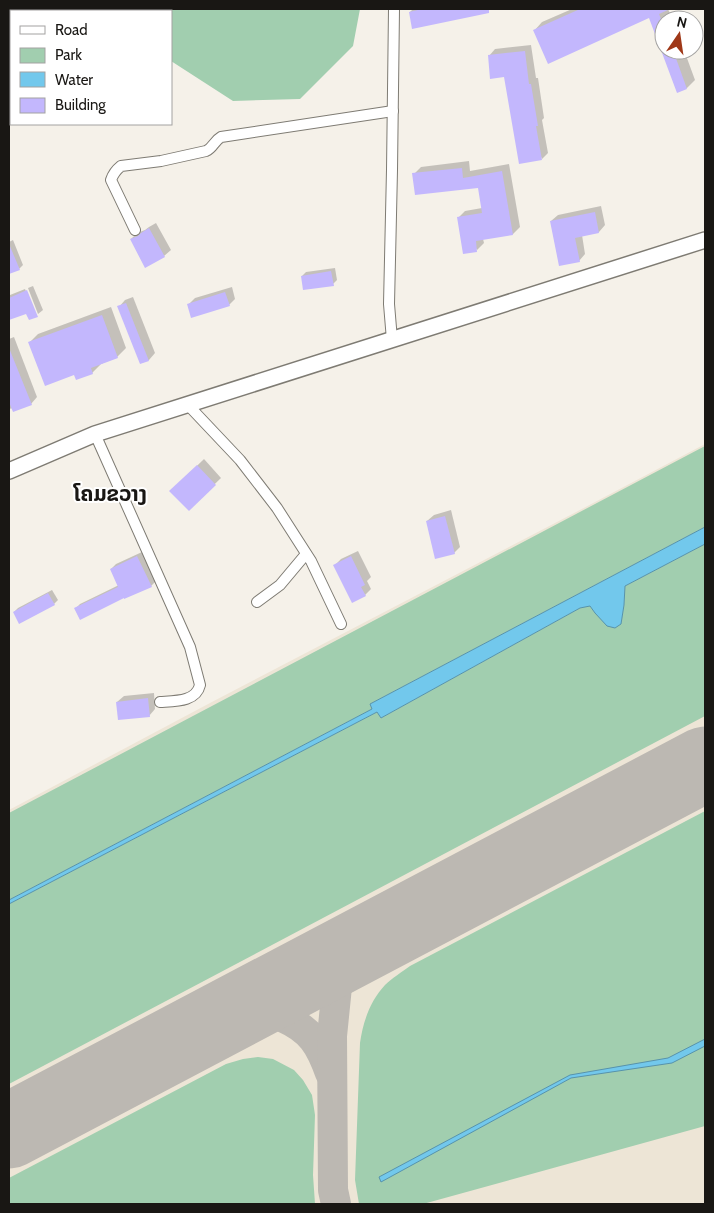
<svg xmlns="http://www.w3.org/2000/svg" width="714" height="1213" font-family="Cabin,'Noto Sans Lao',sans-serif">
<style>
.built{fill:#ede5d6}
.green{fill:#a1ceaf}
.water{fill:#72c8ec;stroke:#5793ab}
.shadow{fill:#0003}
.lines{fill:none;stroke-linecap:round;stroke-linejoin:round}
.taxiway{stroke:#bcb8b2;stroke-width:30}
.runway{stroke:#bcb8b2;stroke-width:75}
.building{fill:#c3b7fd}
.minor-casing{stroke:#7e7b73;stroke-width:12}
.secondary-casing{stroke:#7e7b73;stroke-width:18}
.minor{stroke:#fff;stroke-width:10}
.secondary{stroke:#fff;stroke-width:15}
.labels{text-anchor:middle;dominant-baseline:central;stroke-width:4;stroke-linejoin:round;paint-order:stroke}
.quarter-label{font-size:21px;font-weight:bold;fill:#191714;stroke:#fff}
</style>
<rect width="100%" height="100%" fill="#f5f1e9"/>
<path class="built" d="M705,444V1204H9V810L210,703L578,511Z"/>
<g class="green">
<path d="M33,9H360L353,46L300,99L233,101L171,61V11H37Z"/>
<path d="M705,446V527L370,704L372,709L9,900V813Z"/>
<path d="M705,544V716L9,1084V904L377,712L381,718L580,608L590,605L595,613L615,628L621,623L624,605L625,586Z"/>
<path d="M705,811V1126L423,1204H359L355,1180L360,1043C363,1022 370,1001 385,985C392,978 402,972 410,966Z"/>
<path d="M258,1057L273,1059L294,1070L303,1080L312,1095L315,1115L313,1175L315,1204H9V1178L226,1064L243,1059Z"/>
</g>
<g class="water">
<path d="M705,527V544L625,586L624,605L621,624L615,628L607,626L595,613L590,606L580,608L381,718L377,712L9,904V900L372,709L370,704Z"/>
<path d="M705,1039V1046L672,1063L571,1078L381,1182L379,1177L570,1075L668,1058Z"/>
</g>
<g class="shadow">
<path d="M413,9H480L473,15L410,12Z"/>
<path d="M572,9H668L673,20H664V50H684L695,80L687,88L677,91L650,17L534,31L542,22Z"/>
<path d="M531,45L536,78H538L544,118L542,120L548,153L542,159L505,76L489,56L495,49Z"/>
<path d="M469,161L470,171L509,164L520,227L513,234L483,239L484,243L477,250L458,218L465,211L482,208L479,187L414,174L421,167Z"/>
<path d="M601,206L605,225L599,232L582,235L585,254L579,261L551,221L558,215Z"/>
<path d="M156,223L171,250L164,256L131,239L137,233L145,230L149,227Z"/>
<path d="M13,240L23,265L19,269L11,272L9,265V242Z"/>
<path d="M335,268L337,280L333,284L302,276L306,272Z"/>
<path d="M33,286L43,310L38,314L28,288Z"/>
<path d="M232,287L235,299L229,305L189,304L195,298Z"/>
<path d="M25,289L36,315H38H37L27,312L9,319V293L10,295Z"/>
<path d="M133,297L155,353L149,360L141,363L119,307L125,300Z"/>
<path d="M111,307L126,348L117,357L101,364L92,373L75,374L30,342L38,334Z"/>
<path d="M14,337L37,397L31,404L9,409V339Z"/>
<path d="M204,459L221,478L189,509L171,491Z"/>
<path d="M451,510L460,547L454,553L427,521L434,515Z"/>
<path d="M358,551L371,577L367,581L371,589L365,595L335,565L341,559Z"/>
<path d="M142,552L156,581L151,586L75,609L80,604L119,585L111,569L116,564Z"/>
<path d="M52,590L58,600L54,604L14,612L18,608Z"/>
<path d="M154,693L155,709L149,716L117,702L124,696Z"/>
</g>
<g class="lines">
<g class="taxiway">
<path d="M238,1011C245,1011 254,1010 261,1011C269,1012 277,1015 284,1018C311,1030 320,1045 330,1073"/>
<path d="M336,1204L333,1190L332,1036L340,957"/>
</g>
<path class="runway" d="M9,1131L705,764"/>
</g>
<g class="building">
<path d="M422,9H489V13L412,29L409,12Z"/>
<path d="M580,9H670L659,14L664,27V50H673L687,89L677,93L649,18L548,64L533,30Z"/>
<path d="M525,51L529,84H531L538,126H536L542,160L519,164L504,77L490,79L488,55Z"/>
<path d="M462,168L463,178L502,171L513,235L476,241L477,252L463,254L457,217L482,213L478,188L415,195L412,173Z"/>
<path d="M595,212L599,233L575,238L580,262L559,266L550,221Z"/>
<path d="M149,228L165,257L145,268L130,239L138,236L141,233Z"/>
<path d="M9,244L20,270L9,274Z"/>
<path d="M331,271L334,286L303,290L301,276Z"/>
<path d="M27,290L38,317L29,320L26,314L9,320V298Z"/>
<path d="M225,292L230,306L191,318L187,304Z"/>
<path d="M126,303L149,361L140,364L117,306Z"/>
<path d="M102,315L118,358L91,368L93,374L76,380L74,375L45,386L28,342Z"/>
<path d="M9,348L32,405L13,412L9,402Z"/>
<path d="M197,465L216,485L189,511L169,491Z"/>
<path d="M445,516L455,554L435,559L426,521Z"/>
<path d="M137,556L152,587L124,599V598L80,620L74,608L118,587L110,569Z"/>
<path d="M351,556L365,585L361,587L366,596L352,603L333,565Z"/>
<path d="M48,593L55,605L19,624L13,612Z"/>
<path d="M148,698L150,717L118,720L116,702Z"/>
</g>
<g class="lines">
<g class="minor-casing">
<g id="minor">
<path d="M135,230L111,180C113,174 116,170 121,166L161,161L206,151C213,148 214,141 221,137L393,111"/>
<path d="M392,340L389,304L392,170L394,9"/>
<path d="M188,405L240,460L277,508L311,561L341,624"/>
<path d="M95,434L190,647L200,685C196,702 175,701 160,702"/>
<path d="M257,602L280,585L306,554"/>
</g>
</g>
<g class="secondary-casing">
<path id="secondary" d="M9,471L95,434L705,240"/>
</g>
<use href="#minor" class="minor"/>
<use href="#secondary" class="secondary"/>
</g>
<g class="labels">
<g class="quarter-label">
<text x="110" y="493">ໂຄມຂວາງ</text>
</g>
</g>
<rect width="714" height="1213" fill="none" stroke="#191714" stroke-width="20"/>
<rect x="10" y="10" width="162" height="115" fill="#ffffff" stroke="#a3a2a1"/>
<rect x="20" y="26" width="25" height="8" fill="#ffffff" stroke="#a3a2a1"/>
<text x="55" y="35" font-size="15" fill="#191714">Road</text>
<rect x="20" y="48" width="25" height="15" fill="#a1ceaf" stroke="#a3a2a1"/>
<text x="55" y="60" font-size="15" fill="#191714">Park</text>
<rect x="20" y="72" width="25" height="15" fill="#72c8ec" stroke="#a3a2a1"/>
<text x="55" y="85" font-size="15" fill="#191714">Water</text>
<rect x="20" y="98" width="25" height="15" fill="#c3b7fd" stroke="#a3a2a1"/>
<text x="55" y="110" font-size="15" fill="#191714">Building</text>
<g transform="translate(679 35) rotate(13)"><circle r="24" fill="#ffffff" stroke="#a3a2a1"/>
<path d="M0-4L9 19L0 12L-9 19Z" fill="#9f3818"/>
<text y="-8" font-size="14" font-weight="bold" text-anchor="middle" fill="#191714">N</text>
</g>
</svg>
